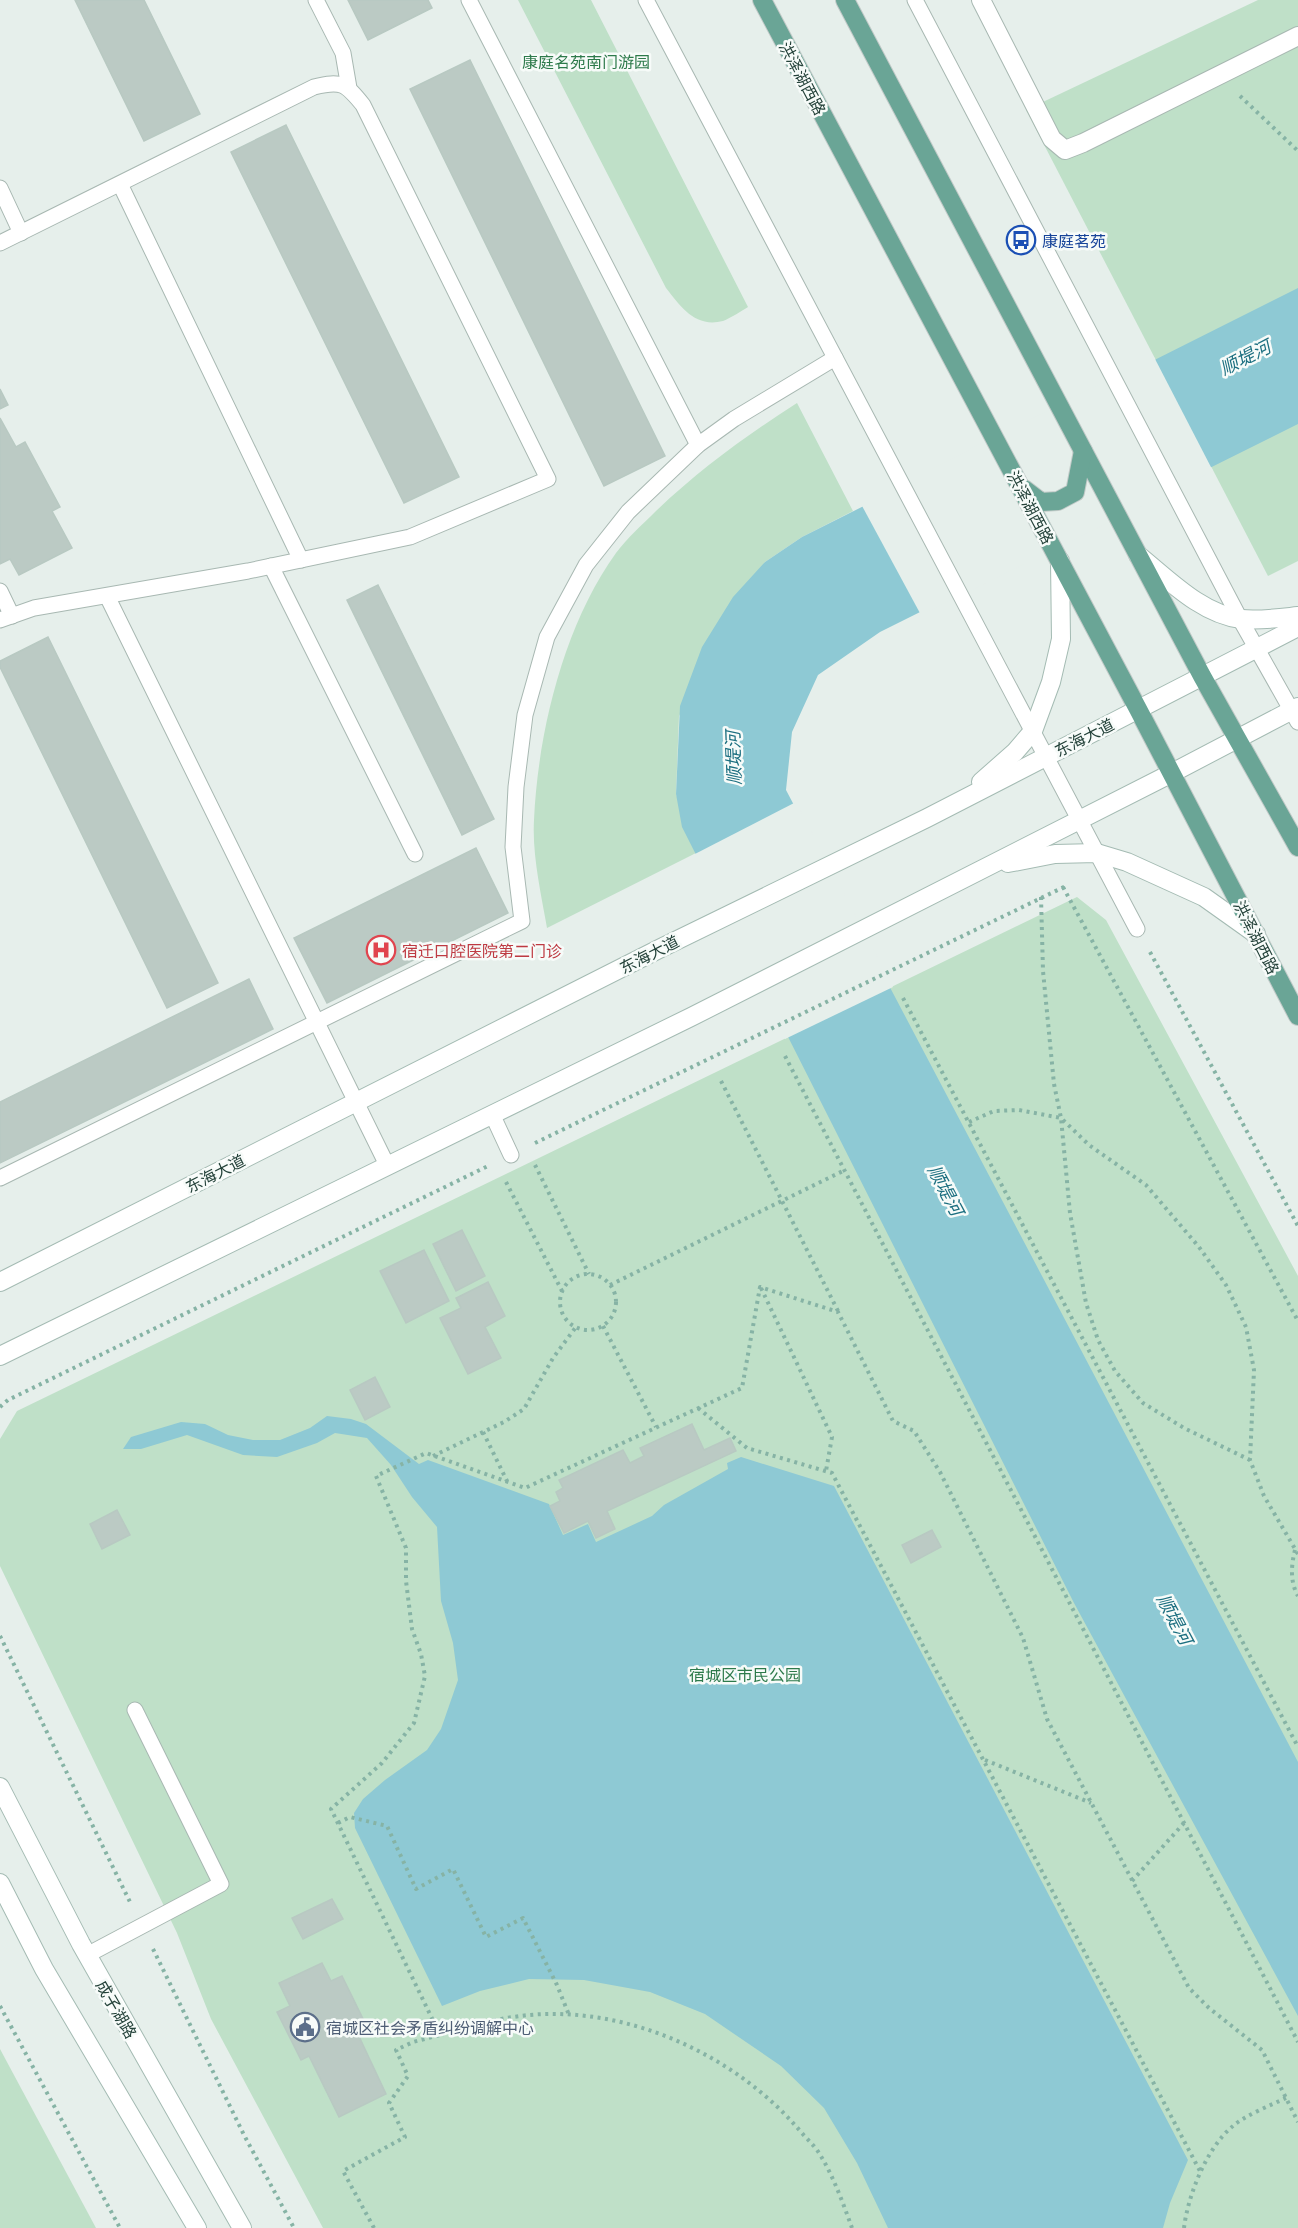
<svg xmlns="http://www.w3.org/2000/svg" width="1298" height="2228" font-family="'Exo 2','Noto Sans SC',sans-serif">
<style>
.green{fill:#bfe0c8}
.water{fill:#8ec9d4}
.pier{fill:#e6efeb}
.building{fill:#bbcac4;stroke:#b8c9c2;stroke-width:1.5}
.lines{fill:none;stroke-linecap:round;stroke-linejoin:round}
.lane-casing{stroke:#a8b8b2;stroke-width:17}
.street-casing{stroke:#a8b8b2;stroke-width:20}
.secondary-casing{stroke:#a4bbb3;stroke-width:20}
.primary-casing{stroke:#c2cac8;stroke-width:20}
.path{stroke:#86b3a5;stroke-width:4;stroke-dasharray:3 4.5;stroke-linecap:butt}
.lane{stroke:#fff;stroke-width:15}
.street{stroke:#fff;stroke-width:18}
.secondary{stroke:#fff;stroke-width:18}
.primary{stroke:#6aa596;stroke-width:18}
.labels{text-anchor:middle;dominant-baseline:central;stroke-width:5;stroke-linejoin:round;paint-order:stroke}
.park-label{font-size:16px;fill:#2d7a4b;stroke:#f7fbf9}
.street-label{font-size:16px;fill:#24423a;stroke:#f7fbf9}
.transit-label{font-size:16px;fill:#164399;stroke:#f7fbf9;text-anchor:start}
.health-label{font-size:16px;fill:#be3a42;stroke:#f7fbf9;text-anchor:start}
.service-label{font-size:16px;fill:#4e5e75;stroke:#f7fbf9;text-anchor:start}
.water-label{font-size:18px;font-style:italic;fill:#1c6f80;stroke:#f7fbf9}
</style>
<rect width="100%" height="100%" fill="#e6efeb"/>
<g class="green">
<path d="M518,0H591L748,307C741,311 731,318 723,321C695,328 681,307 666,288Z"/>
<path d="M1258,0H1298V561L1268,576L1026,110Z"/>
<path d="M797,403L853,511L802,537L765,562L679,716L676,794L696,853L547,928C541,893 532,855 534,820C538,732 564,625 616,553C627,538 643,524 656,511C700,469 747,435 797,403Z"/>
<path d="M1077,897L1106,920L1298,1276V2228H323L211,2019L177,1933L0,1566V1439L17,1411Z"/>
<path d="M0,2049L96,2228H0Z"/>
</g>
<g class="water">
<path d="M1298,288V424L880,632L818,675L792,732L786,790L1298,1762V2016L1074,1603L682,827L676,794L680,706L702,647L733,597L765,562L802,537Z"/>
<path d="M327,1416L351,1419L366,1424L419,1464L428,1460L549,1504L563,1535L588,1524L596,1542L652,1516L664,1505L728,1469L727,1463L741,1457L834,1486L1188,2160L1170,2203L1163,2228H888L857,2163L824,2108L781,2066L705,2014L650,1992L584,1980L529,1979L480,1991L442,2006L355,1828L354,1813L363,1799L385,1780L427,1750L441,1729L458,1680L453,1643L441,1601L437,1527L412,1497L391,1465L367,1438L335,1433L317,1443L277,1457L243,1455L187,1435L141,1449H123L131,1437L181,1422L205,1424L228,1435L253,1440H280L310,1428Z"/>
</g>
<g class="pier">
<path d="M1154,357L1213,471L921,615L861,504Z"/>
<path d="M796,802L893,987L785,1039L693,855Z"/>
</g>
<g class="building">
<path d="M75,0H144L200,114L144,141Z"/>
<path d="M348,0H428L432,8L368,40Z"/>
<path d="M470,60L665,456L604,486L410,89Z"/>
<path d="M286,125L459,477L404,503L231,152Z"/>
<path d="M0,389L8,405L0,409Z"/>
<path d="M0,418L16,447L25,442L60,507L52,511L72,548L19,575L10,559L0,564Z"/>
<path d="M378,585L494,819L462,835L347,600Z"/>
<path d="M48,637L218,983L167,1008L0,667V661Z"/>
<path d="M476,848L508,913L327,1003L294,938Z"/>
<path d="M249,979L273,1029L0,1163V1102Z"/>
<path d="M462,1230L485,1276L456,1291L433,1244Z"/>
<path d="M424,1250L449,1301L406,1323L380,1271Z"/>
<path d="M488,1282L505,1316L485,1327L501,1358L468,1374L440,1318L461,1308L456,1298Z"/>
<path d="M375,1377L390,1407L365,1420L350,1390Z"/>
<path d="M692,1424L704,1450L730,1438L736,1451L607,1511L615,1529L596,1538L588,1521L564,1533L550,1506L560,1501L556,1492L563,1488L559,1480L623,1450L630,1463L644,1456L640,1448Z"/>
<path d="M117,1510L130,1535L102,1549L90,1524Z"/>
<path d="M932,1530L941,1547L911,1563L902,1545Z"/>
<path d="M332,1899L343,1919L303,1939L292,1918Z"/>
<path d="M322,1963L331,1981L342,1976L366,2025L356,2030L386,2094L339,2117L309,2056L301,2060L277,2012L290,2006L279,1983Z"/>
</g>
<g class="lines">
<g class="lane-casing">
<g id="lane">
<path d="M316,0L343,53L349,88"/>
<path d="M469,0L698,445"/>
<path d="M646,0L1137,929"/>
<path d="M915,0L1240,619L1298,722"/>
<path d="M120,184L301,560"/>
<path d="M0,188L21,233"/>
<path d="M0,243L314,87C342,80 346,84 363,105L548,479L410,537L248,571L34,608L0,620"/>
<path d="M271,566L415,854"/>
<path d="M0,591L12,616"/>
<path d="M107,596L387,1165"/>
<path d="M492,1114L511,1155"/>
<path d="M0,1178L522,921L513,847L516,787L525,715L547,637L586,565L628,512L698,445L734,419L835,358"/>
<path d="M87,1955L221,1884L135,1710"/>
</g>
</g>
<g class="street-casing">
<path id="street" d="M981,0L1052,139L1065,150L1083,143L1298,36"/>
</g>
<g class="secondary-casing">
<g id="secondary">
<path d="M1138,555C1168,579 1201,614 1241,619C1260,621 1280,618 1298,616"/>
<path d="M981,782L1015,752L1033,731L1051,682L1061,639L1060,561"/>
<path d="M1008,863L1055,854L1097,853L1127,862L1204,897L1256,934"/>
<path d="M0,1282L661,948L927,818L1298,627"/>
<path d="M0,1356L691,1017L1172,773L1298,707"/>
<path d="M0,1787L81,1944L242,2228"/>
<path d="M0,1883L44,1969L197,2228"/>
</g>
</g>
<g class="primary-casing">
<g id="primary">
<path d="M762,0L1138,709L1298,1016"/>
<path d="M845,0L1202,676L1298,847"/>
<path d="M1024,489L1041,502L1058,501L1075,492L1083,451"/>
</g>
</g>
<g class="path">
<path d="M1240,96L1298,151"/>
<path d="M1063,887L1298,1321"/>
<path d="M1041,897L1043,971L1054,1084L1061,1118L1089,1145L1146,1185L1199,1247L1226,1285L1246,1327L1254,1370L1250,1460L1264,1496L1298,1554"/>
<path d="M1150,952L1298,1226"/>
<path d="M903,998L1298,1747"/>
<path d="M785,1056L1298,2042"/>
<path d="M721,1081L838,1311"/>
<path d="M969,1122L994,1111L1019,1110L1061,1118L1070,1213L1086,1303L1098,1340L1115,1371L1143,1403L1184,1428L1250,1460"/>
<path d="M535,1143L1068,885"/>
<path d="M535,1165L589,1274"/>
<path d="M506,1182L562,1291"/>
<circle cx="588" cy="1302" r="28"/>
<path d="M610,1285L845,1170"/>
<path d="M761,1288L832,1437L826,1471"/>
<path d="M603,1326L656,1427"/>
<path d="M0,1407L8,1400L488,1166"/>
<path d="M698,1408L747,1448L832,1473L1201,2173"/>
<path d="M483,1432L507,1481"/>
<path d="M433,1456L504,1422L524,1409L553,1358L576,1327"/>
<path d="M1295,1550C1291,1566 1290,1582 1298,1596"/>
<path d="M0,1636L130,1902"/>
<path d="M985,1760L1091,1803"/>
<path d="M338,1823L350,1817L387,1826L416,1889L453,1869L486,1937L523,1918L557,1985L569,2015"/>
<path d="M1132,1881L1184,1823"/>
<path d="M153,1949L244,2135L294,2228"/>
<path d="M0,2006L120,2228"/>
<path d="M374,2228L343,2171L405,2137L389,2103L408,2076L396,2050L413,2042L440,2035"/>
<path d="M852,2228C843,2203 833,2175 819,2153C814,2145 807,2139 801,2132C737,2056 630,2006 529,2015C498,2018 469,2026 440,2035L331,1809L382,1763L414,1723L425,1676L421,1654L412,1629L406,1581V1548L376,1476L426,1453L525,1488L742,1388L760,1287L838,1312L893,1421L914,1431L940,1472L1023,1638L1047,1719L1189,1988L1209,2008L1262,2050L1298,2122"/>
<path d="M1184,2228C1188,2195 1207,2147 1233,2126C1244,2116 1271,2105 1286,2098"/>
</g>
<use href="#lane" class="lane"/>
<use href="#street" class="street"/>
<use href="#secondary" class="secondary"/>
<use href="#primary" class="primary"/>
</g>
<defs>
<g id="bus-ring" transform="scale(1.5)"><circle r="9.5" fill="#f7fbf9" stroke="#1a4fb4" stroke-width="1.5"/><path d="M-5-6H5V4H4V6H2V4H-2V6H-4V4H-5ZM-3.5-4V0h7V-4ZM-3.5 1.2v1.5H-2V1.2ZM2 1.2v1.5H3.5V1.2Z" fill="#1a4fb4"/></g>
<g id="hospital-ring" transform="scale(1.5)"><circle r="9.5" fill="#f7fbf9" stroke="#e0444e" stroke-width="1.5"/><path d="M-5-5h3v3.5h4V-5h3V5h-3V1.5h-4V5h-3Z" fill="#e0444e"/></g>
<g id="civic-ring" transform="scale(1.5)"><circle r="9.5" fill="#f7fbf9" stroke="#5c6f8a" stroke-width="1.5"/><path d="M-.6-6.5H3V-4.5H.6V-3L4-1V1h2V6H-6V1h2V-1L-.6-3ZM-1.2 2.5V6h2.4V2.5Z" fill="#5c6f8a"/></g>
</defs>
<g fill-rule="evenodd">
<use href="#bus-ring" x="1021" y="240"/>
<use href="#hospital-ring" x="381" y="950"/>
<use href="#civic-ring" x="305" y="2027"/>
</g>
<g class="labels">
<g class="park-label">
<text x="586" y="61">康庭名苑南门游园</text>
<text x="745" y="1674">宿城区市民公园</text>
</g>
<g class="street-label">
<text transform="translate(803 78) rotate(62)">洪泽湖西路</text>
<text transform="translate(1031 507) rotate(62)">洪泽湖西路</text>
<text transform="translate(1084 737) rotate(-27)">东海大道</text>
<text transform="translate(1257 937) rotate(63)">洪泽湖西路</text>
<text transform="translate(649 954) rotate(-27)">东海大道</text>
<text transform="translate(215 1173) rotate(-27)">东海大道</text>
<text transform="translate(117 2009) rotate(60)">成子湖路</text>
</g>
<g class="transit-label">
<text x="1042" y="240">康庭茗苑</text>
</g>
<g class="health-label">
<text x="402" y="950">宿迁口腔医院第二门诊</text>
</g>
<g class="service-label">
<text x="326" y="2027">宿城区社会矛盾纠纷调解中心</text>
</g>
<g class="water-label">
<text transform="translate(1245 357) rotate(-27)">顺堤河</text>
<text transform="translate(733 758) rotate(-92)">顺堤河</text>
<text transform="translate(946 1190) rotate(62)">顺堤河</text>
<text transform="translate(1175 1619) rotate(62)">顺堤河</text>
</g>
</g>
</svg>
